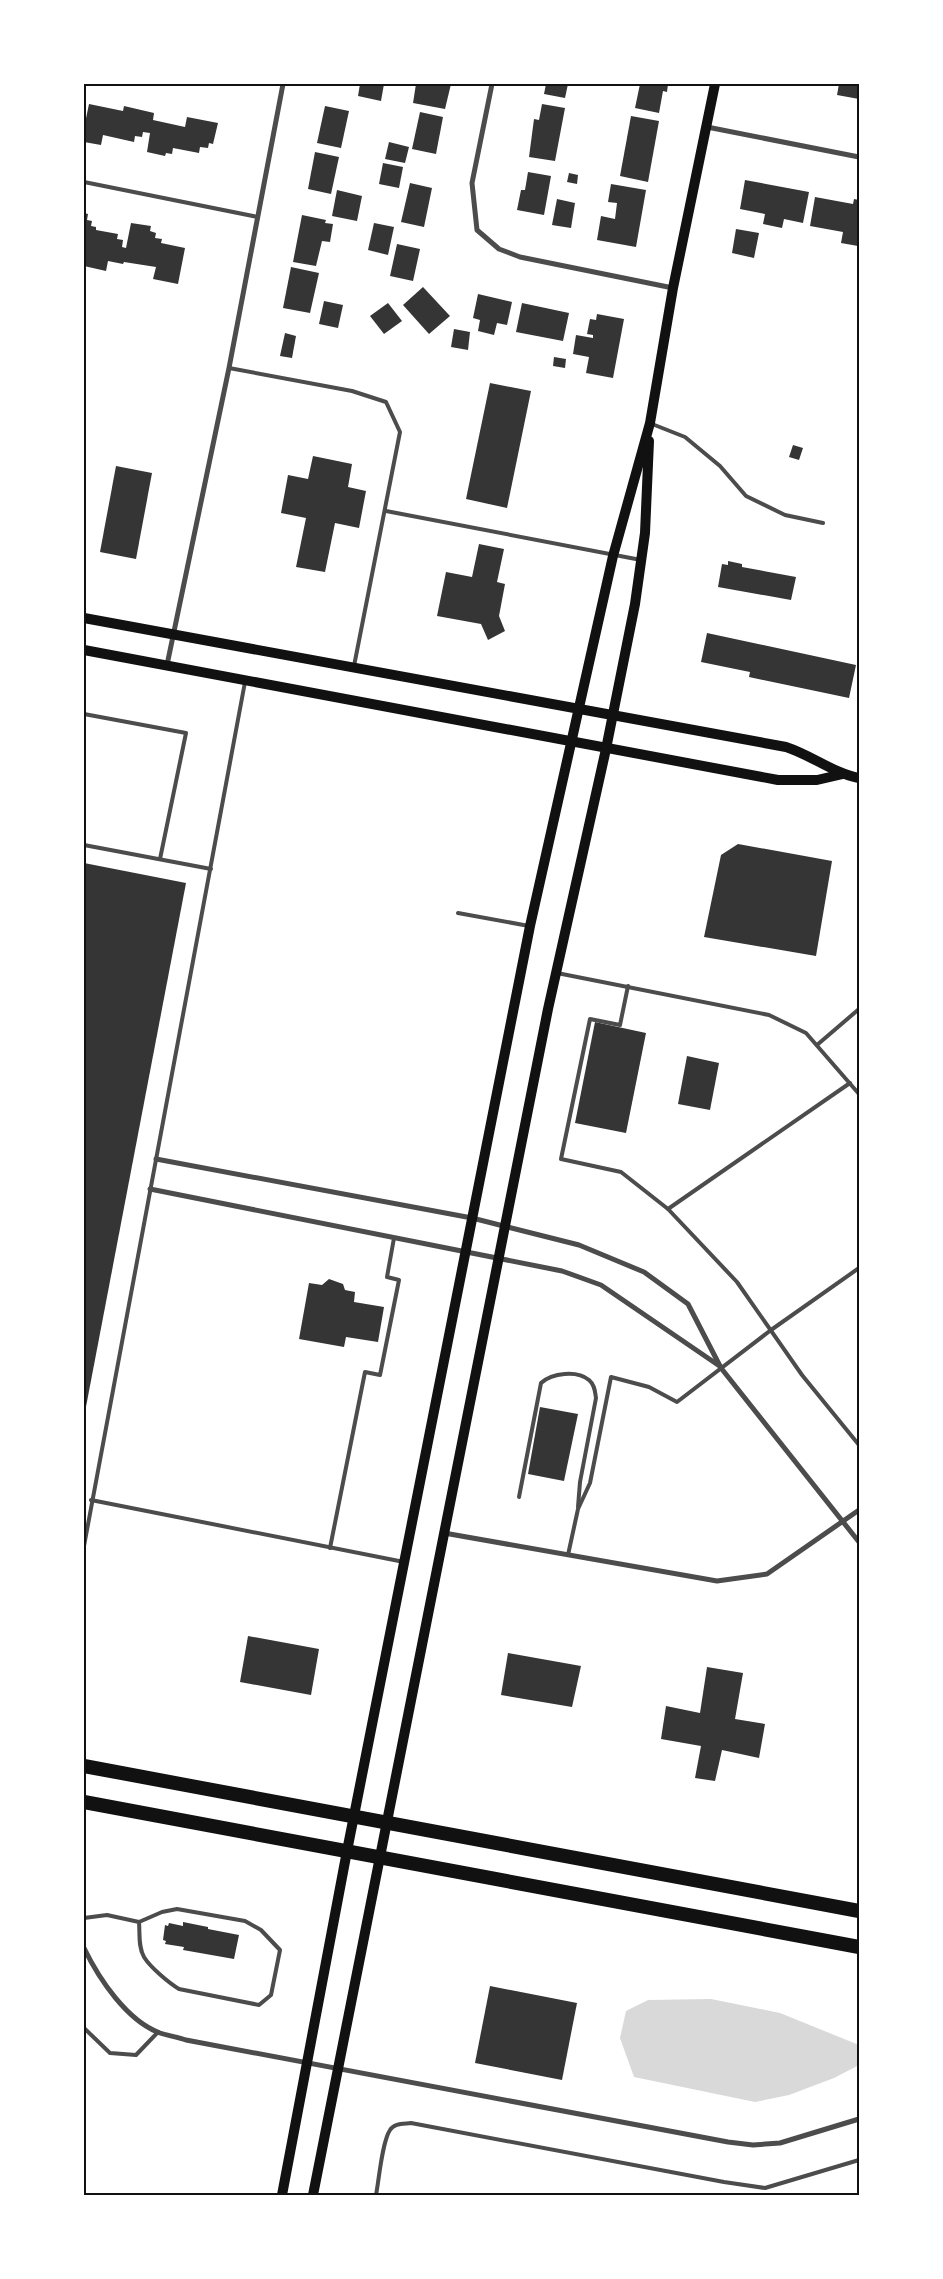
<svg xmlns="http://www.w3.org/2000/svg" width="943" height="2279" font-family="'PT Serif',serif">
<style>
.water{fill:#d9d9d9}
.building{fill:#353535}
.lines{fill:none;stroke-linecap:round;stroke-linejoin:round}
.service{stroke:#4c4c4c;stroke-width:4}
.minor{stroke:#4c4c4c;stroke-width:5}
.secondary{stroke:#111;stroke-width:10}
.trunk{stroke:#111;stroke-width:14}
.neatline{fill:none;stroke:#111;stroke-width:2}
</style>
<rect width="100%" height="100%" fill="#fff"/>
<path class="water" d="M711,1999L780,2013L859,2045V2065L834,2078L789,2095L755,2102L634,2077L620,2038L626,2011L648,2000Z"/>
<g class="building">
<path d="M360,84H384L381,101L358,96Z"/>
<path d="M416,84H451L445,109L413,103Z"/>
<path d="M546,84H568L565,98L544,94Z"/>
<path d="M640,84H668L667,92L663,91L659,113L635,108Z"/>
<path d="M839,84H859V99L837,95Z"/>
<path d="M89,104L123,111L124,106L154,113L153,120L185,127L187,117L218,123L213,144L209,143L208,148L200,147L199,153L173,148L172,154L166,153L165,156L147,152L150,133L143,132L142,137L135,136L134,142L103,135L101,145L84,142V128Z"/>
<path d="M542,104L565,108L555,161L529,157L534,119L539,120Z"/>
<path d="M325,106L349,111L341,148L317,143Z"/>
<path d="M420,112L443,117L436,154L412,149Z"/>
<path d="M631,116L659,121L648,182L620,176Z"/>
<path d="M389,142L409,147L405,163L385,159Z"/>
<path d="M315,152L339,157L331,194L308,189Z"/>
<path d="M383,163L403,167L399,188L379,184Z"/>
<path d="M528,172L551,176L544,215L517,210L521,190H525Z"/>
<path d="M569,173L578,175L577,184L567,182Z"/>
<path d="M745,180L809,192L803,223L784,219L782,228L763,224L765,214L740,209Z"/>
<path d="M410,183L432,188L424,227L401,222Z"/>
<path d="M611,184L646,190L636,247L597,240L601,216L615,219L617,203L608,202Z"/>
<path d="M337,190L362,196L357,221L332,216Z"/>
<path d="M815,197L853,204L854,199L859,200L858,246L841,243L843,232L810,226Z"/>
<path d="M557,199L575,203L571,228L552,225Z"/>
<path d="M84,213L88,214L87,220L92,221L91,226L96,227V230L118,234L117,239L123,240L122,247L126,248L131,223L151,226L150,231L156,233L155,238L162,239L161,243L185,248L178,284L153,279L156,267L124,262L123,264L108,261L106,271L84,266Z"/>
<path d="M302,215L326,220L325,223L333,224L330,242L322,241L316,266L293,262Z"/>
<path d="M374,223L394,227L388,255L368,250Z"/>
<path d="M736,229L759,233L754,258L732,253Z"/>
<path d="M397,244L420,249L413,281L390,276Z"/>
<path d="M291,267L319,273L310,313L283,308Z"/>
<path d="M423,287L450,316L429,334L403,305Z"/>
<path d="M478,294L512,302L507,325L497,323L494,335L478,331L480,320L473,318Z"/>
<path d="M324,301L343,305L338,328L319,324Z"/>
<path d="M388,303L402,321L384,334L370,316Z"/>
<path d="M522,303L569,313L563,341L516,332Z"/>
<path d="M597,314L624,319L613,378L586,373L589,357L573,354L576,335L593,338V335L587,334L590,319L596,320Z"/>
<path d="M454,329L470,332L468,350L451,347Z"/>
<path d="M285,333L296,336L292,358L280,356Z"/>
<path d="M554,357L566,359L565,368L553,366Z"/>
<path d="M490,383L531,391L507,508L466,499Z"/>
<path d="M793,445L803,448L799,460L789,457Z"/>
<path d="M313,456L352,464L348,487L366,491L359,528L335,523L325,572L296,567L306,518L281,513L288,475L308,479Z"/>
<path d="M116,466L152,473L136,559L100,552Z"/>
<path d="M479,544L504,549L497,582L505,584L499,616L505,631L488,640L481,624L437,616L446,572L472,577Z"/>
<path d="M728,561L742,564V567L796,577L791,600L718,587L722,564L728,565Z"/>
<path d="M707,633L856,665L849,698L749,677L750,672L701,662Z"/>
<path d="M738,844L832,861L816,956L704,937L721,855Z"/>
<path d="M84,863L186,883L85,1412L84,1411Z"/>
<path d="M595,1022L646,1033L626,1133L575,1123Z"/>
<path d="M687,1056L719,1063L710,1110L678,1104Z"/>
<path d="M329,1279L343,1284L345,1290L355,1292L354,1302L384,1307L378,1342L346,1337L344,1347L299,1339L309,1283L322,1285Z"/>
<path d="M540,1407L578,1414L564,1481L528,1474Z"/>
<path d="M248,1636L319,1649L311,1695L240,1682Z"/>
<path d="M508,1653L581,1666L572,1707L501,1695Z"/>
<path d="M707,1667L743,1673L735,1719L765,1724L759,1758L722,1750L715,1781L695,1778L701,1746L661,1739L666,1706L700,1713Z"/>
<path d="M183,1922L208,1927V1929L239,1935L234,1959L183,1950L184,1947L165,1944L166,1941L163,1940L165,1925L168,1926L169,1923L183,1926Z"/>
<path d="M490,1986L577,2003L562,2080L475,2063Z"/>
</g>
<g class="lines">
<g class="service">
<path d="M84,182L258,217"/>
<path d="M229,368L352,391L386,402L400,432L354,666"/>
<path d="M652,424L685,437L720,466L746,496L785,515L823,523"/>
<path d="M386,511L641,560"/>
<path d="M84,714L186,733L160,859"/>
<path d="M84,845L211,869"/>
<path d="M458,913L529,926"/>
<path d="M557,973L769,1015L806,1033L859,1094"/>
<path d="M628,986L620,1025L590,1019L561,1159L621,1172L668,1209"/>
<path d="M817,1045L859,1009"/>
<path d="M850,1083L668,1209L737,1282L802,1375L859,1445"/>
<path d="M519,1497L541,1383C552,1373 577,1370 589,1380C595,1385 595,1392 596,1398L580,1482L578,1507"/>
<path d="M91,1500L404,1562"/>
<path d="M84,1546L245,682"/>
<path d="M330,1548L365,1372L380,1375L399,1280L387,1277L394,1238"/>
<path d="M568,1555L578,1509L590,1483L611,1377L649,1387L677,1402L771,1330L859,1268"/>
<path d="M84,1918L107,1915L139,1922L162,1912L177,1909L245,1921L261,1930L280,1950L271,1995L259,2005L179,1989C169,1983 150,1967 144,1957C138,1947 140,1933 139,1922"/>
<path d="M84,2028L110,2053L136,2055L158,2032"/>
<path d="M376,2195C379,2180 382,2142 390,2130C394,2123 403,2124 411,2123L724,2182L765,2188L859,2160"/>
</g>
<g class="minor">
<path d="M492,84L472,183L477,230L499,249L520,257L673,288"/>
<path d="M707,127L859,157"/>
<path d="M167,665L229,368L283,84"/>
<path d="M156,1159L472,1218L579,1245L644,1272L688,1304L721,1368L859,1542"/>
<path d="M150,1189L562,1271L601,1285L721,1367"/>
<path d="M444,1533L717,1581L767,1574L859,1510"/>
<path d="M84,1948C99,1979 127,2021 160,2033C169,2036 178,2037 186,2040L728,2142L753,2145L780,2143L859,2119"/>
</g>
<g class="secondary">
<path d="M84,618L786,747C811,755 833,773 859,778"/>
<path d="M84,650L778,780H817L843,774"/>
<path d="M282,2195L347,1851L530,926L613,556L650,423L673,288L715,84"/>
<path d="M313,2195L548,1009L606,749L635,604L645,533L649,441"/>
</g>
<g class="trunk">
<path d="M84,1766L859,1911"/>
<path d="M84,1802L859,1947"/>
</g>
</g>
<rect width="943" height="2279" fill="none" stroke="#ffffff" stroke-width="170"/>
<rect x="85" y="85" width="773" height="2109" class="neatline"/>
</svg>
